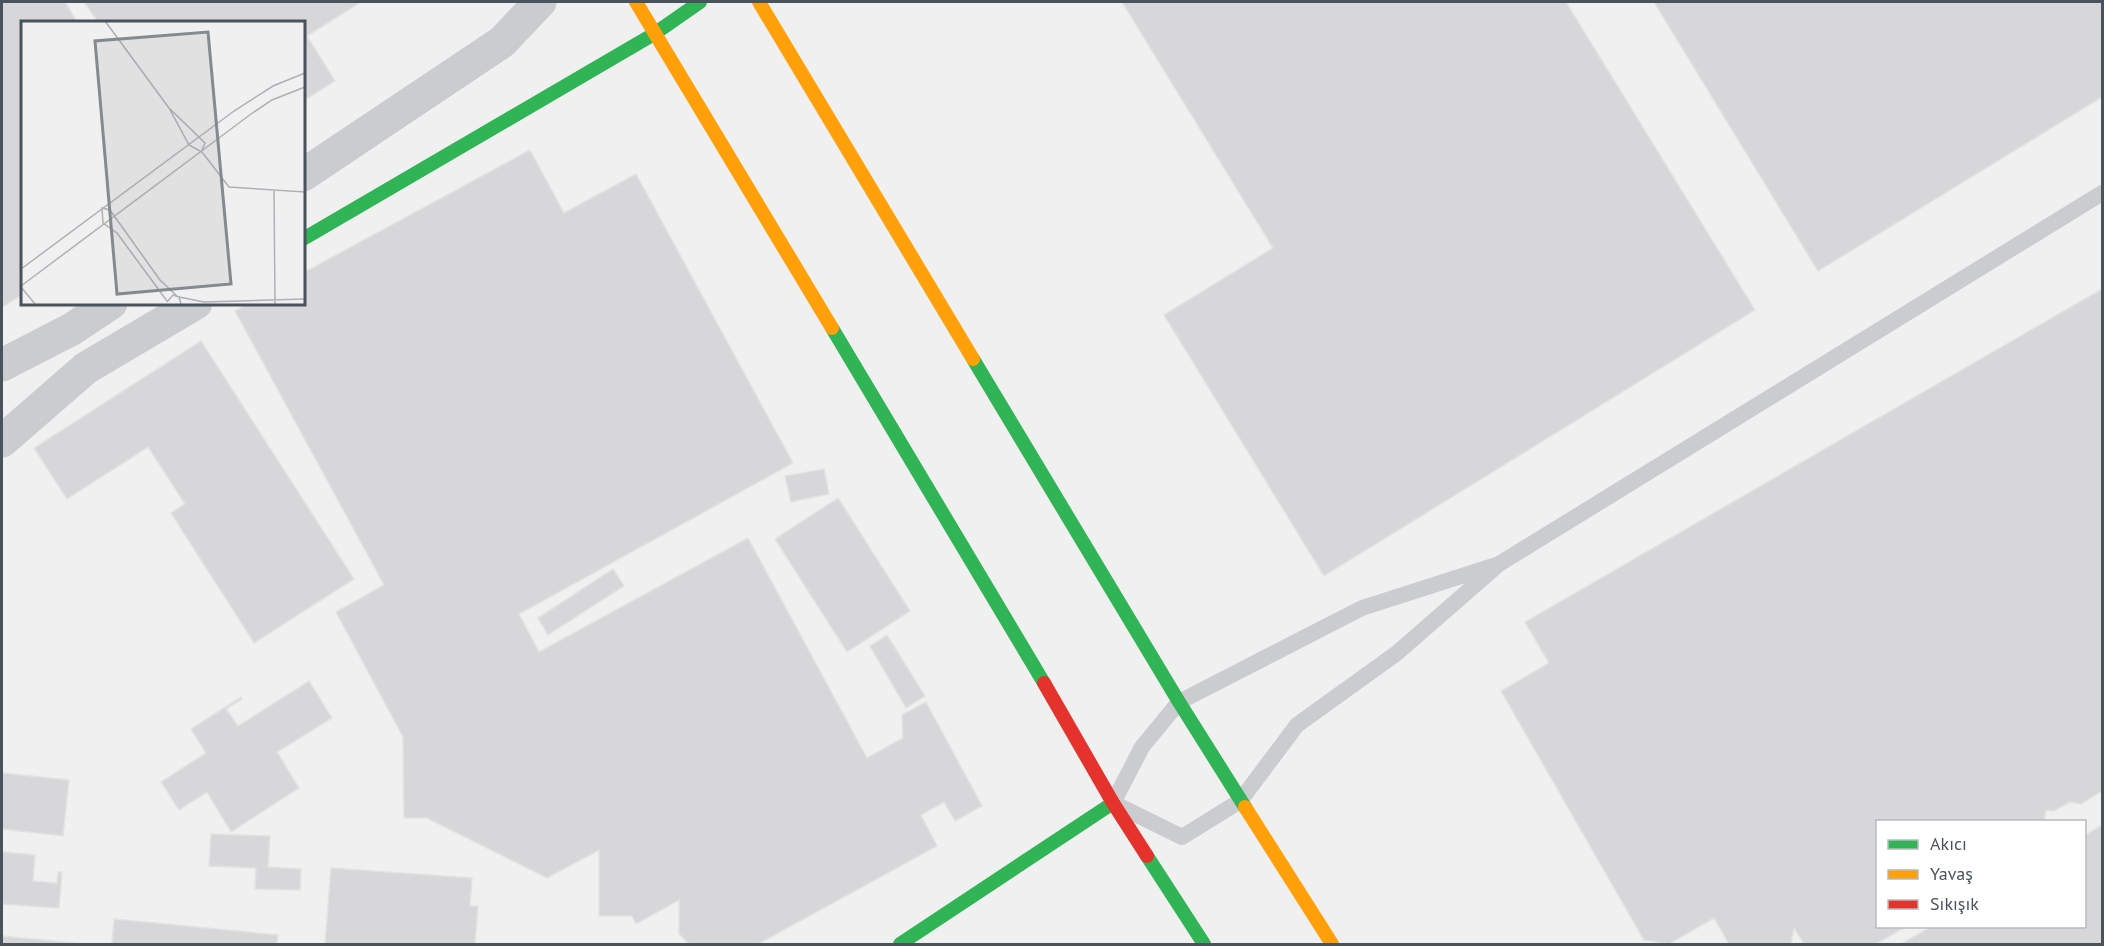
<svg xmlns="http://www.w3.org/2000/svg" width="2104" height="946" font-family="'PT Sans',sans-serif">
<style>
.building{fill:#d7d7d9;stroke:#e2e2e3;stroke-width:1.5}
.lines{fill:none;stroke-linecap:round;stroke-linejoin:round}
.lane{stroke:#cacccf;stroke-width:16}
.street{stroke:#cacccf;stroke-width:33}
.fast{stroke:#30b455;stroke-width:14}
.slow{stroke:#ff9f0a;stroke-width:14}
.jam{stroke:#e5322d;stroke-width:14}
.inset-road{fill:none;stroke:#adb1b5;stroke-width:1.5}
.view{fill:#838a90;fill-opacity:0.15;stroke:#838a90;stroke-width:3}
.inset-edge{fill:none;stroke:#48535c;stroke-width:3}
</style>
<rect width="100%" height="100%" fill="#f1f0f0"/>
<g class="building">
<path d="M2,2H65L77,22H22V295L2,307Z"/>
<path d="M84,2H361L307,36L335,81L303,101V22H98Z"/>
<path d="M1122,2H1566L1755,310L1324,576L1164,315L1273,248Z"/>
<path d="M1654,2H2102V97L1818,271Z"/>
<path d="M530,150L564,213L636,174L793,463L519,614L539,652L748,538L867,758L903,738L902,715L926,702L982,806L955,821L944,802L921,815L937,846L758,944H689L679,934V900L636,924L632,916H599V850L547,878L427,818H404L403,737L336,612L384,585L235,311L249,303H303V273Z"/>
<path d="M2102,289V791L2081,804L2070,802L2054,811L2046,810L2044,822H1878V926H1907L1876,944H1804L1794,928L1791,944H1729L1714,918L1669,944L1644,940L1501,691L1549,663L1525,622Z"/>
<path d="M201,341L354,579L254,643L171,513L185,504L148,447L67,499L34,448Z"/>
<path d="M824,469L829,494L791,502L785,476Z"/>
<path d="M838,498L910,611L847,652L775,539Z"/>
<path d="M613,569L624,586L548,635L538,618Z"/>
<path d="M887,635L925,696L906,708L870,646Z"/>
<path d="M309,681L332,718L277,752L299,788L231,832L207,792L179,810L161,782L206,753L191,729L241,697L242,699L226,709L238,726Z"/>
<path d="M2,773L69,780L63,836L2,829Z"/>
<path d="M2102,825V944H1901L1932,926H2084V836Z"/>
<path d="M211,834L270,836L268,867L301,869L300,890L255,889L256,868L209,866Z"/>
<path d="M2,852L35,855L33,881L57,883L58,872H62L59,908L2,904Z"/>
<path d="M331,868L472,878L470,906H478L475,944H325Z"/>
<path d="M114,919L278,935L277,944H112Z"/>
<path d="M2,936L86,944H2Z"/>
</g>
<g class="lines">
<path class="lane" d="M1499,564L1362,608L1179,702L1142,747L1113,803L1182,837L1240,801L1297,725L1397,653L1499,564L2102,193"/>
<g class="street">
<path d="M303,175L502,42L540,2"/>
<path d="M2,365L72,329L111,303"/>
<path d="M2,441L86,368L196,303"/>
</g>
<g class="fast">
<path d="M303,239L654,34L700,2"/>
<path d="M832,328L1044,683"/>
<path d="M973,359L1179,702L1245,807"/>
<path d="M1147,856L1204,944"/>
<path d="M900,944L1113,803"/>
</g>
<g class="slow">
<path d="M636,2L832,328"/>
<path d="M759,2L973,359"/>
<path d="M1245,807L1332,944"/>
</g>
<path class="jam" d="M1044,683L1113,803L1147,856"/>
</g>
<g transform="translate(21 21)">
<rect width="284" height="284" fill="#f1f0f0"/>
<path class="inset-road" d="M84,0L148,87L184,122L181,129M148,87L168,124L181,131L208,166L284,171M253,170L254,283M0,248L213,90L252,65L284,52M0,265L230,93L251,79L284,66M0,266L14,283M158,276L183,281L284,278M146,280L96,212L82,202L81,187L89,189L139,259L156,275M146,281L152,274L158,276L160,283"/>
<path class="view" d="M187,11L210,263L96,273L74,20Z"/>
<rect width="284" height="284" class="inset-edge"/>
</g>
<rect width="2104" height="946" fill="none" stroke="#48535c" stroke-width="6"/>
<rect x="1876" y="820" width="210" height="108" fill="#ffffff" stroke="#b6babe" stroke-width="1.5"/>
<rect x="1888" y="840" width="30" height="9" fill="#30b455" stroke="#b6babe" stroke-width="1.5"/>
<text x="1930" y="850" font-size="18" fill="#48535c">Akıcı</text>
<rect x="1888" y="870" width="30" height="9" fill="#ff9f0a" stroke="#b6babe" stroke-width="1.5"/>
<text x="1930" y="880" font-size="18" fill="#48535c">Yavaş</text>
<rect x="1888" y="900" width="30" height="9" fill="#e5322d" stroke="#b6babe" stroke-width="1.5"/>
<text x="1930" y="910" font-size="18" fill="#48535c">Sıkışık</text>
</svg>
